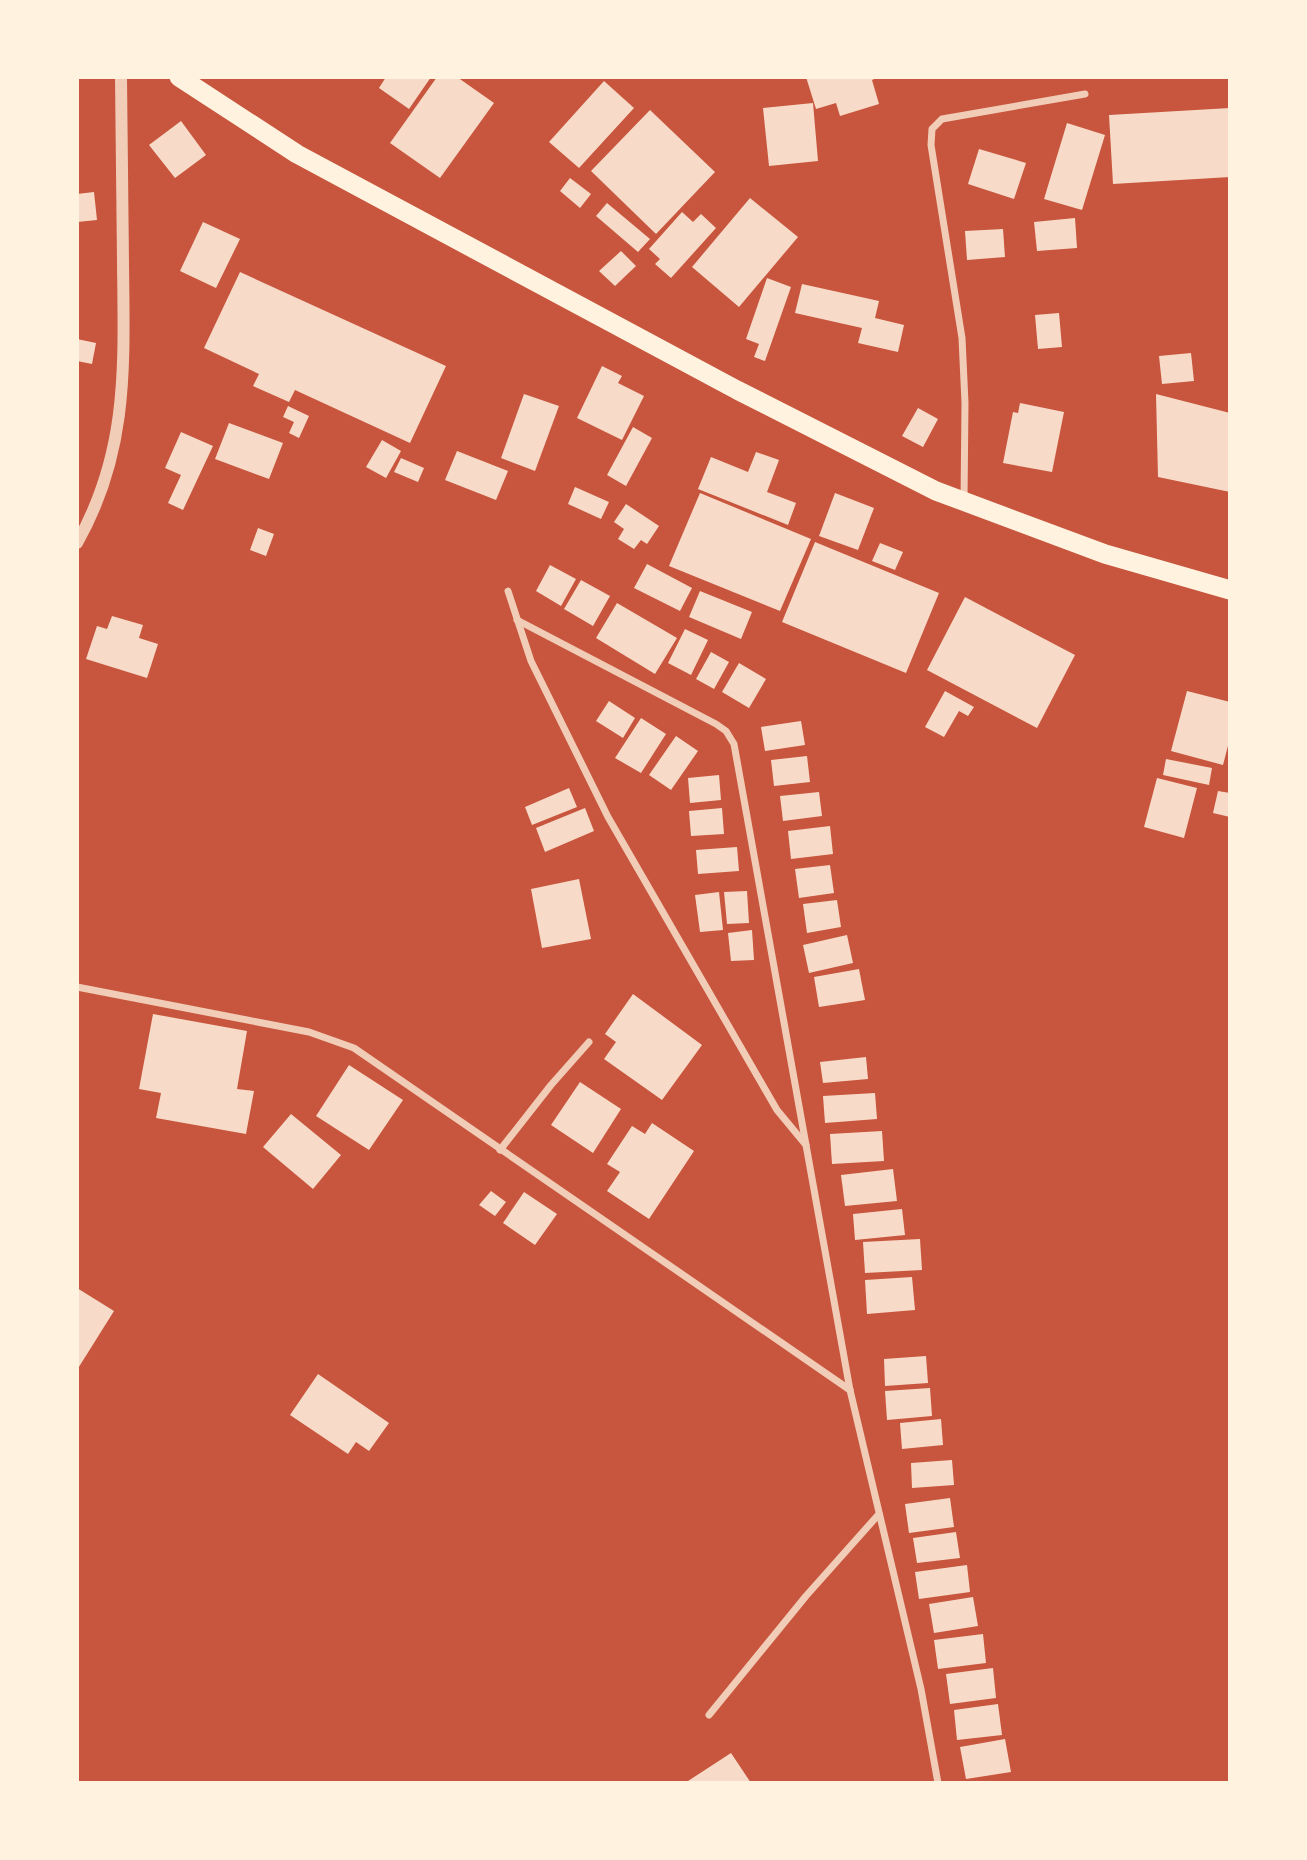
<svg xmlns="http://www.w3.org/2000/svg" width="1307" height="1860" font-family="Georgia,serif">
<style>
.building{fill:#f7dbc8}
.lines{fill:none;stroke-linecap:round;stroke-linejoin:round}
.minor{stroke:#f1ccb7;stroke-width:7}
.tertiary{stroke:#f1ccb7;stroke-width:12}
.trunk{stroke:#fff3e0;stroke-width:19}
</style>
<rect width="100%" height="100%" fill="#c8553d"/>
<g class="building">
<path d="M386,77H431L409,109L379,88Z"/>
<path d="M437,77H457L494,103L440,178L390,143Z"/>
<path d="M806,77H879L872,80L879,104L840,116L836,103L816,109Z"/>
<path d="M604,81L634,108L579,168L549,142Z"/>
<path d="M813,103L818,161L769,166L763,108Z"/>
<path d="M1230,108V177L1113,184L1109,115Z"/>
<path d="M650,110L715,172L656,234L591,171Z"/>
<path d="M181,121L206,155L175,178L149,145Z"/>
<path d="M1067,123L1105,135L1082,210L1044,199Z"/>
<path d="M979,149L1026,163L1014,199L968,184Z"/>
<path d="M570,178L591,194L580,208L560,191Z"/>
<path d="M94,192L97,220L77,222V194Z"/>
<path d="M750,198L798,237L739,307L692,267Z"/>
<path d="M607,203L650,239L638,252L596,216Z"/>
<path d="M682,212L693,222L701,214L716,228L671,278L655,264L660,259L649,249Z"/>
<path d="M1075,218L1077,248L1037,251L1034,222Z"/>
<path d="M203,222L240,239L216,288L180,271Z"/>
<path d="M1003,229L1005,257L967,260L965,231Z"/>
<path d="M621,251L636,266L615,286L599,271Z"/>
<path d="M240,272L446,366L410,443L295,390L289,402L253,386L259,374L204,348Z"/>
<path d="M767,278L791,287L765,361L754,357L759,344L746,339Z"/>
<path d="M802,284L879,301L875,318L904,325L898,352L858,343L862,328L795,313Z"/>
<path d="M1059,313L1062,347L1038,349L1035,315Z"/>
<path d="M77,339L96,343L92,364L77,361Z"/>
<path d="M1191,353L1194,381L1162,384L1159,356Z"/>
<path d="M602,366L622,376L618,383L644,396L622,440L577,418Z"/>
<path d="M524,394L559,406L535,471L501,458Z"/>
<path d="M1156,394L1230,413V492L1158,477Z"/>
<path d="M1020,403L1064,412L1052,472L1003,463L1013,412L1018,413Z"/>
<path d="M288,406L309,416L299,438L289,433L294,422L283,417Z"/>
<path d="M918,408L938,419L923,447L902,436Z"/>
<path d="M229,423L283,443L269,479L215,459Z"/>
<path d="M633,427L652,438L626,486L607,475Z"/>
<path d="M181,432L213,446L183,510L168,503L181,475L165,468Z"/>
<path d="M382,440L401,451L386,478L366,467Z"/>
<path d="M457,451L508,471L496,500L445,480Z"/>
<path d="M756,452L779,460L767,492L796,503L788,525L698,489L711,457L748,472Z"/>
<path d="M401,458L424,468L418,482L394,472Z"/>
<path d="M575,487L609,502L601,519L568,504Z"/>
<path d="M700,493L811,539L780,611L669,566Z"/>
<path d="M835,493L874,508L858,550L819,536Z"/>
<path d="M626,504L659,526L647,544L641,540L634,549L618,539L624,529L614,522Z"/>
<path d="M258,528L274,534L266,556L250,550Z"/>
<path d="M815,542L939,593L906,673L782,622Z"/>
<path d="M880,543L903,552L895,570L872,561Z"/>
<path d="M647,564L692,588L680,611L634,588Z"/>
<path d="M550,565L576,579L561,606L536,591Z"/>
<path d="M581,580L610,596L593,626L564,609Z"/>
<path d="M700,591L752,612L741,639L689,617Z"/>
<path d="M965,597L1075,655L1037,728L927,670Z"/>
<path d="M617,603L677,638L655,674L596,638Z"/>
<path d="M112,616L143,625L139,638L158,644L147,678L86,659L97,626L107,629Z"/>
<path d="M685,629L708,640L691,675L668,663Z"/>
<path d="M711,652L729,662L714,689L696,679Z"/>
<path d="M739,663L766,679L749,708L722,692Z"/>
<path d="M945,691L974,707L968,716L959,711L944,737L925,727Z"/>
<path d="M1187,691L1230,702V738L1223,765L1171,751Z"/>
<path d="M609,701L635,718L623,738L596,721Z"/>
<path d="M641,718L666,734L641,773L615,758Z"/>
<path d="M801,721L805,745L765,751L761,727Z"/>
<path d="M676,736L698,751L671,790L649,775Z"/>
<path d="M807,756L810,782L774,786L771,760Z"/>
<path d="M1166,759L1212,768L1209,785L1163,775Z"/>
<path d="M719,775L721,800L690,803L688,778Z"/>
<path d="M1157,778L1197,788L1184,838L1144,827Z"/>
<path d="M569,788L577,807L532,825L525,807Z"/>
<path d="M1218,791L1230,793V817L1213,813Z"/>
<path d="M819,792L822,816L783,821L780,796Z"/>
<path d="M585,808L594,831L545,852L536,828Z"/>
<path d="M722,808L724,834L691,836L689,811Z"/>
<path d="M830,826L833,854L791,859L788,831Z"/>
<path d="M737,847L739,871L698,874L696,850Z"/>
<path d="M830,865L834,893L799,898L795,869Z"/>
<path d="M579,879L591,939L542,948L531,889Z"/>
<path d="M747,891L749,923L727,924L724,892Z"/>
<path d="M719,892L723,930L700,932L695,895Z"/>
<path d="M837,900L841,927L807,933L803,904Z"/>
<path d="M752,930L754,960L731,961L728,933Z"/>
<path d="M847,935L853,963L809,973L803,945Z"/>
<path d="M859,969L865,1000L819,1007L814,977Z"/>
<path d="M633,994L702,1045L662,1100L604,1059L616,1042L605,1034Z"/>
<path d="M153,1014L247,1031L237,1089L254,1091L246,1134L156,1118L161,1093L139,1089Z"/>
<path d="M866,1057L868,1079L823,1083L820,1062Z"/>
<path d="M349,1065L403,1100L369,1150L316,1116Z"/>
<path d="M580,1082L621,1109L593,1153L551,1125Z"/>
<path d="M875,1093L877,1119L825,1123L823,1096Z"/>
<path d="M291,1114L341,1155L313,1189L263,1147Z"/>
<path d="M652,1123L694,1151L649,1219L607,1191L620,1172L607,1164L632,1126L645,1134Z"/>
<path d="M882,1131L884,1161L832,1164L830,1134Z"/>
<path d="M893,1169L897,1201L845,1206L841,1175Z"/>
<path d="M491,1191L506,1202L495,1216L479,1205Z"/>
<path d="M524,1192L557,1214L535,1245L503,1223Z"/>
<path d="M902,1209L905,1235L855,1240L853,1214Z"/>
<path d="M920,1239L922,1270L865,1273L863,1242Z"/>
<path d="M912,1277L915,1310L867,1314L865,1280Z"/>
<path d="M77,1288L114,1311L77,1370Z"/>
<path d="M926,1356L928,1383L885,1386L884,1359Z"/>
<path d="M318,1374L389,1423L369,1451L356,1442L348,1454L290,1415Z"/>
<path d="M930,1388L932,1416L887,1420L885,1391Z"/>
<path d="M941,1419L943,1445L902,1449L900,1423Z"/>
<path d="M952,1460L954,1485L912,1488L911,1463Z"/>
<path d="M950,1498L954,1527L909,1533L905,1504Z"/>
<path d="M956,1532L960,1558L917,1563L913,1538Z"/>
<path d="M967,1565L970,1592L919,1599L915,1572Z"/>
<path d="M973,1597L978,1626L934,1633L929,1604Z"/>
<path d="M983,1634L986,1663L938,1669L934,1640Z"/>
<path d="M993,1668L996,1698L950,1704L946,1674Z"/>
<path d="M998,1704L1002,1735L957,1740L954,1710Z"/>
<path d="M1005,1739L1011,1772L966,1779L960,1747Z"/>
<path d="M731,1753L751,1783H690L688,1781Z"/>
</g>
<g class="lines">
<g class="minor">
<path d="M964,501L965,403L962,338L931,145L932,129L942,119L1085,94"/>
<path d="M508,591L531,661L608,817L777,1110L806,1145"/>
<path d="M517,620L716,724L726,731L734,744L850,1390L921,1689L938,1783"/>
<path d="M77,987L309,1032L354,1048L850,1390"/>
<path d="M500,1150L551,1085L589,1042"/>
<path d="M709,1715L806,1596L879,1514"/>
</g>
<path class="tertiary" d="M77,543C129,451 124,365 123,263C122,201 122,139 121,77"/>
<path class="trunk" d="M179,77L297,154L737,390L936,491L1105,554L1230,590"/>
</g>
<rect width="1307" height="1860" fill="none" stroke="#fff3e0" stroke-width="158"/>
</svg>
